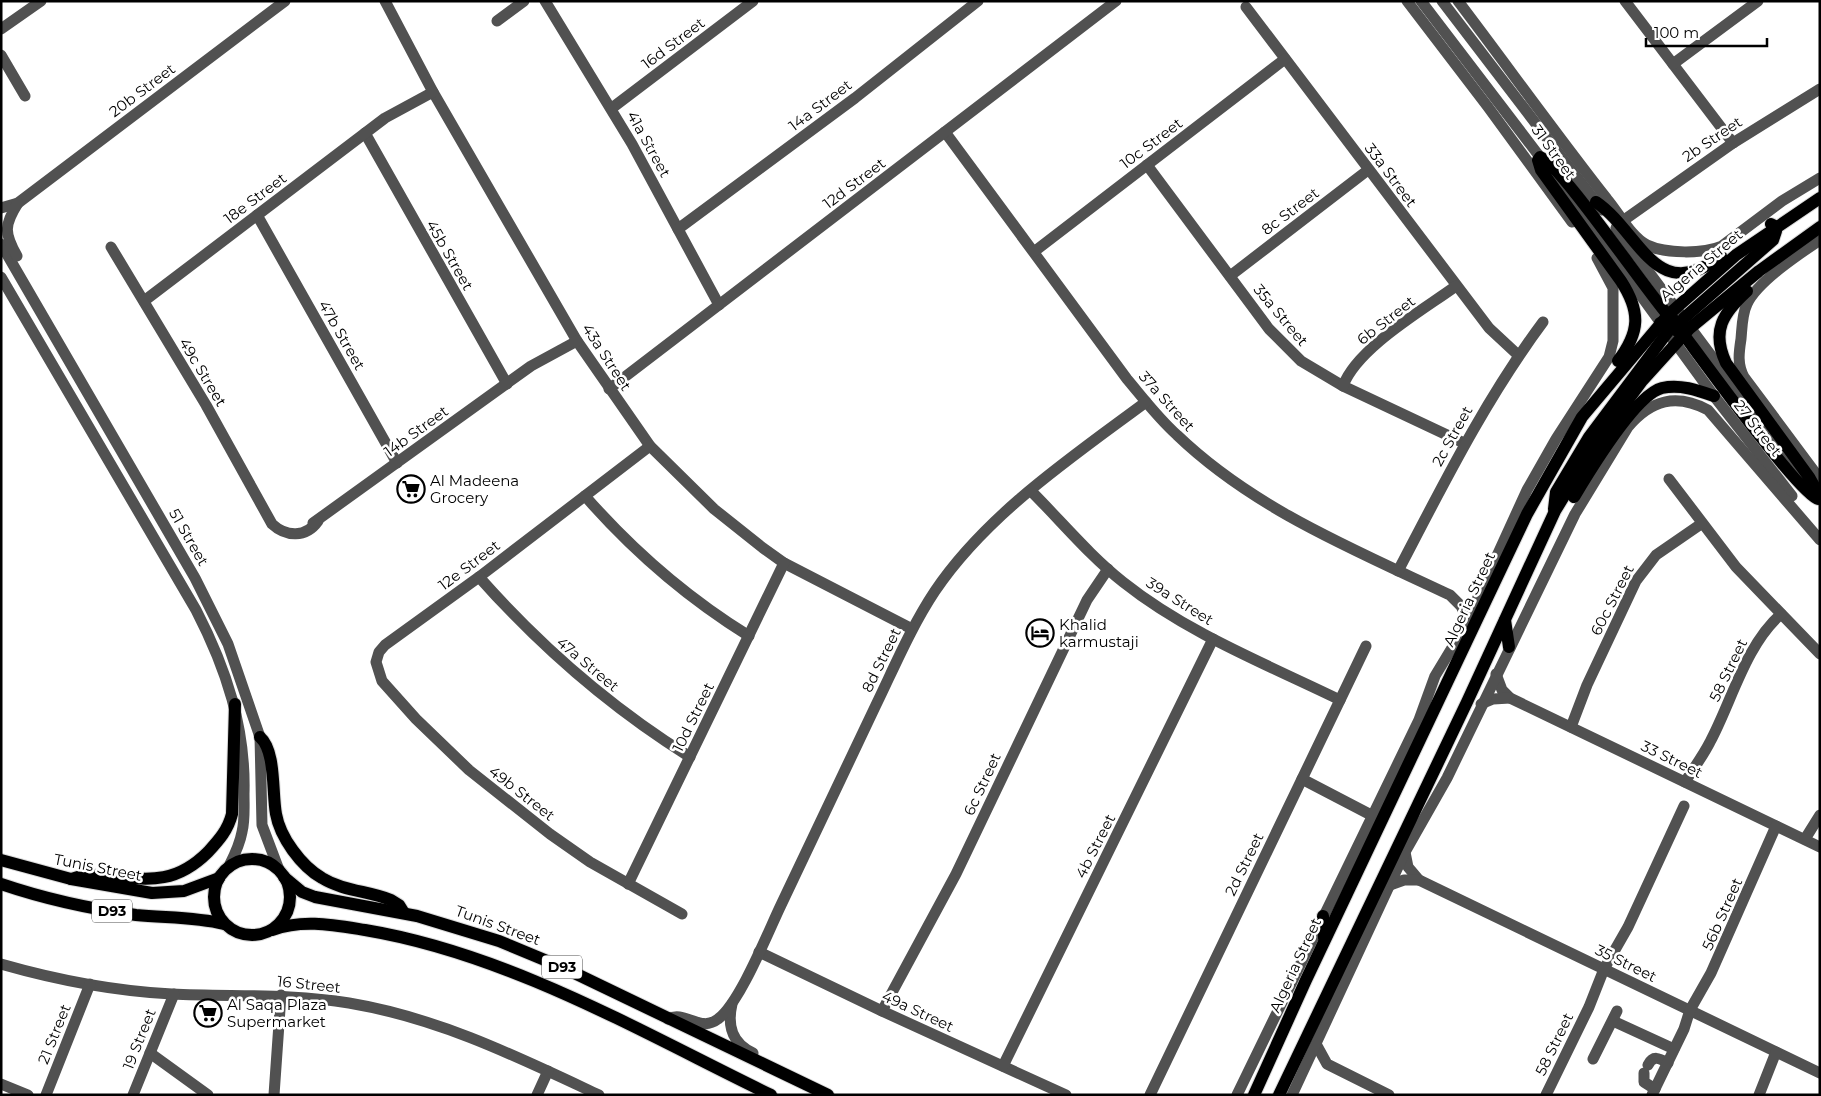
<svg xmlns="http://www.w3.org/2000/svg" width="1821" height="1096" font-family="Montserrat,sans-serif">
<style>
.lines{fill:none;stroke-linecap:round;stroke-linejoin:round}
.major-casing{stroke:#dbdbdb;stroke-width:14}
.minor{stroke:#515151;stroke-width:11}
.major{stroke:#000;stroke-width:12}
.labels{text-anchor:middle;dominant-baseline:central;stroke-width:5;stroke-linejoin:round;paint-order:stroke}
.shield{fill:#fff;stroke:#4c4c4c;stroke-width:1}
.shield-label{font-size:14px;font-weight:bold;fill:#000}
.street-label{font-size:15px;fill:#000;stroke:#fff}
.poi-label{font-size:15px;fill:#000;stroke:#fff;text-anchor:start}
</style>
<rect width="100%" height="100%" fill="#fff"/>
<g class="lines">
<g class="major-casing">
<g id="major">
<path d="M1596,202C1640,232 1656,307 1721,256"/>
<path d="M1660,323L1673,327L1684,335C1702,359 1800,495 1818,499V493L1809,477L1726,363C1711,331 1723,313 1747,291"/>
<path d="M1677,331L1684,318L1773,240L1776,231L1775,226L1771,224"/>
<path d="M1618,361C1640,332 1641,312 1621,281L1541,170L1538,160L1540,157C1559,162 1649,295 1672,320"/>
<path d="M1574,497C1589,472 1635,395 1662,388C1680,384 1697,390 1714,396"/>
<path d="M1554,509L1556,492L1589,437L1676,321"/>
<path d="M1505,620L1509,647"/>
<path d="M260,737C276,751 272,793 276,814C280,837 301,866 322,878C343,891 369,891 391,900L399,905L404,913"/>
<circle cx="252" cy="897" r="38"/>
<path d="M1,860L71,879L152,893L184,891L219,878"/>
<path d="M284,877L302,892L315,897L417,916L499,941L564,968L828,1095"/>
<path d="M71,879C84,874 95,875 109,876C150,880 176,884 208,852C219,840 228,830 232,814L235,704"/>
<path d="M1,884C45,899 91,909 136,915C166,918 196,917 224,924"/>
<path d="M1323,916L1324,938"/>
<path d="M272,930C303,919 333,925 365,930C509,954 641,1032 771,1095"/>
<path d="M1254,1095L1306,980L1527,514L1582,417L1668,315L1736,255L1820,198"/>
<path d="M1279,1095L1467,702L1555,511L1597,442L1642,381L1690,328L1759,271L1820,227"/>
</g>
</g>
<g class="minor">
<path d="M385,1L433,92L577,341L650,446L714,509L763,548L784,563L912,629"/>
<path d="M545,1L632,144L719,305"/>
<path d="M1407,1L1488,107L1572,222"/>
<path d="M1421,1L1540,157L1714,396L1792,496"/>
<path d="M1442,1L1602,210"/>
<path d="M1458,1C1508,67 1556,134 1607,199C1619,213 1631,237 1647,245C1666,254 1703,254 1722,246L1782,201L1820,178"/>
<path d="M1625,1L1733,143"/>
<path d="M1246,7L1489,328L1518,355"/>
<path d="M497,21L524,1"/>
<path d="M1,29L41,1"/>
<path d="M1,55L25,96"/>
<path d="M1673,64L1758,1"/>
<path d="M612,108L753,1"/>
<path d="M945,132L1127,379C1143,398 1158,418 1177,435C1254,509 1355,550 1450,595L1461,606L1467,619"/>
<path d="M365,133L507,384"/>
<path d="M1147,165L1269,329L1301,361L1343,386L1464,443"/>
<path d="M1,208L18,203L285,1"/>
<path d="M257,215L397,463"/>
<path d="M1624,220L1733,143L1820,89"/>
<path d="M1616,228L1804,480"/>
<path d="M678,229L855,98L978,1"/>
<path d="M1820,240C1799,254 1757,282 1747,304C1742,314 1742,328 1741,339C1739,352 1737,364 1744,377L1820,479"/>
<path d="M1,244L195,578L228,644L260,737L262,825L279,870"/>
<path d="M111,247L206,405L272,524C286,537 306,538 318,521"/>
<path d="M1035,251L1285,59"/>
<path d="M17,256C4,233 4,225 18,203"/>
<path d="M1230,276L1368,170"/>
<path d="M1,277L196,610C226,668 246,728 244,794C244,806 245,820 242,832C240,843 235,854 230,864"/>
<path d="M144,301L385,118L433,92"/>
<path d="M1343,386C1357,348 1423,310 1456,286"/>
<path d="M609,389L1116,1"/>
<path d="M650,446L479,577L385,645L379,652L376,662L382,681L416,719L469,770L550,834L590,862L682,914"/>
<path d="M1669,479L1736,567L1820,654"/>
<path d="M1031,491C1062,522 1089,555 1123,582C1187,633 1266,664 1340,700"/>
<path d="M585,496C634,552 686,597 749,636"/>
<path d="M313,523L531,366L577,341"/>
<path d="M1398,571C1443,485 1485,400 1543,322"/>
<path d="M479,577C542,648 610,707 690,757"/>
<path d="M1496,674L1502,690L1510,698L1820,847"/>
<path d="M1481,704L1493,699L1510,698"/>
<path d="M1571,727L1587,685L1636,581L1656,555L1701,524"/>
<path d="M1302,779L1373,816"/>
<path d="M1685,782C1693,769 1703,756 1710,742C1732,701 1745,646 1781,614"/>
<path d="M1805,839L1820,815"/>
<path d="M1405,852L1408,867L1419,880L1820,1073"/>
<path d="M628,884L784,563"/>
<path d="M1390,885L1404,880H1419"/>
<path d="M759,952L882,1011L1066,1095"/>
<path d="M1,964C57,980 114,991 172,994C231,997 290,993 349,1003C439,1018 518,1057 599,1095"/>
<path d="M732,1004C727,1026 732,1043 753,1053"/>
<path d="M882,1011L956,874L1087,600L1108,569"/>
<path d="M668,1019C685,1010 700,1033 718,1019C740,1003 768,932 781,905C812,839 843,773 875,707C894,668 911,627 935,591C987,514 1072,457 1146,402"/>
<path d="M1613,1021L1674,1049"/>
<path d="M1316,1044L1327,1064L1389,1095"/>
<path d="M150,1053L208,1095"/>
<path d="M1593,1059L1617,1011"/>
<path d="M1648,1065C1653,1055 1659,1058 1668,1063"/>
<path d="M1003,1066L1213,639"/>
<path d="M1644,1073V1082L1655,1089"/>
<path d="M1,1084L28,1095"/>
<path d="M46,1095L90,984"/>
<path d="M133,1095L174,994"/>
<path d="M274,1095L281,995"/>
<path d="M537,1095L548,1071"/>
<path d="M1150,1095L1366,646"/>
<path d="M1237,1095L1419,720L1435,676L1464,628L1527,490L1556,439L1609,357L1613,341V288L1597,258"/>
<path d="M1292,1095L1405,852L1447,778L1575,514L1628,427C1651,400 1676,393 1708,410L1820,540"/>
<path d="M1546,1095L1589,1007L1604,969L1628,927L1684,806"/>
<path d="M1652,1095L1684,1029L1690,1010L1711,973L1776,826"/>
<path d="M1759,1095L1776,1052"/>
</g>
<use href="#major" class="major"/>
</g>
<defs>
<g id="supermarket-ring" transform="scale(1.4375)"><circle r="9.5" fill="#fff" stroke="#000" stroke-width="1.5"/><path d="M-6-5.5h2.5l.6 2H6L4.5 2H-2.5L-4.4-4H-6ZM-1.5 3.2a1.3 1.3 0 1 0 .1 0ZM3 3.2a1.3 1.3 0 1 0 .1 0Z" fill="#000"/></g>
<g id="hotel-ring" transform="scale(1.4375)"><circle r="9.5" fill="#fff" stroke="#000" stroke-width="1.5"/><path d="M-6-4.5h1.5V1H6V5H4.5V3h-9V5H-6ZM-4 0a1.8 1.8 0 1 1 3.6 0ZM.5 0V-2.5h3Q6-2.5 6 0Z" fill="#000"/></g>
</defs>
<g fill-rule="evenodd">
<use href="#supermarket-ring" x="411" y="489"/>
<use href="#hotel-ring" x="1040" y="633"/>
<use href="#supermarket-ring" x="208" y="1013"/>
</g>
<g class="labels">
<g class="shield">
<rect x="92" y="899.5" width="40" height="23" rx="4"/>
<rect x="542" y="955.5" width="40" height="23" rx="4"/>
</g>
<g class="shield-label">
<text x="112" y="911">D93</text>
<text x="562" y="967">D93</text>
</g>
<g class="street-label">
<text transform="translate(673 43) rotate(-37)">16d Street</text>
<text transform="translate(142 90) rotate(-37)">20b Street</text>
<text transform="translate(820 105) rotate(-37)">14a Street</text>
<text transform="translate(1712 139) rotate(-34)">2b Street</text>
<text transform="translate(1151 143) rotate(-37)">10c Street</text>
<text transform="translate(649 144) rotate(61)">41a Street</text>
<text transform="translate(1554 152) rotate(54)">31 Street</text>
<text transform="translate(1391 175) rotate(53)">33a Street</text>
<text transform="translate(854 183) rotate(-37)">12d Street</text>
<text transform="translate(255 198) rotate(-37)">18e Street</text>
<text transform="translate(1290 211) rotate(-37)">8c Street</text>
<text transform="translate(450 255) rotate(60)">45b Street</text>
<text transform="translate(1701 265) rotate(-40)">Algeria Street</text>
<text transform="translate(1281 315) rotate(50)">35a Street</text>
<text transform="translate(1386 320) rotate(-38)">6b Street</text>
<text transform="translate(342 335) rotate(60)">47b Street</text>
<text transform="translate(607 357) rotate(57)">43a Street</text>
<text transform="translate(203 372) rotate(59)">49c Street</text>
<text transform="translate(1167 401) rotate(48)">37a Street</text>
<text transform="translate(1758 428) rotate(52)">27 Street</text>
<text transform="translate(416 431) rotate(-36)">14b Street</text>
<text transform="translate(1452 436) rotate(-61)">2c Street</text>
<text transform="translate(189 537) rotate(60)">51 Street</text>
<text transform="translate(469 565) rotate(-37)">12e Street</text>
<text transform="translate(1469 599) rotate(-65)">Algeria Street</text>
<text transform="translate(1612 600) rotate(-63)">60c Street</text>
<text transform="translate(1180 601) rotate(32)">39a Street</text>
<text transform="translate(881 660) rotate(-64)">8d Street</text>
<text transform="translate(588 664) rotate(40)">47a Street</text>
<text transform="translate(1728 670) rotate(-64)">58 Street</text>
<text transform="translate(693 717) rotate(-64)">10d Street</text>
<text transform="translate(1672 759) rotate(26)">33 Street</text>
<text transform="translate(982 784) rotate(-65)">6c Street</text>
<text transform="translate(522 793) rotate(38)">49b Street</text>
<text transform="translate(1095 846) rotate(-63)">4b Street</text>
<text transform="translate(1244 864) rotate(-64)">2d Street</text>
<text transform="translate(98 867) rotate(11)">Tunis Street</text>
<text transform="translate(1722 914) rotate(-66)">56b Street</text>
<text transform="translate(498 925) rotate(20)">Tunis Street</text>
<text transform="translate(1626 963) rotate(26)">35 Street</text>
<text transform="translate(1295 965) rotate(-65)">Algeria Street</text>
<text transform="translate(309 984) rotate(6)">16 Street</text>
<text transform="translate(918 1011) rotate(25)">49a Street</text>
<text transform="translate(54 1034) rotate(-68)">21 Street</text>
<text transform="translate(139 1039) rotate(-68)">19 Street</text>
<text transform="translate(1554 1044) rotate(-64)">58 Street</text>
</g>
<g class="poi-label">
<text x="430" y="480">Al Madeena<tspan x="430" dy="17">Grocery</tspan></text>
<text x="1059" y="624">Khalid<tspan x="1059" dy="17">karmustaji</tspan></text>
<text x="227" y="1004">Al Saqa Plaza<tspan x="227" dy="17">Supermarket</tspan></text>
</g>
</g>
<rect width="1821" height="1096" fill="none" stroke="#000000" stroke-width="5"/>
<path d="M1646 38v8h121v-8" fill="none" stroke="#000000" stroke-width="2.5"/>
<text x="1654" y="38" font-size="15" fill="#000000" stroke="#ffffff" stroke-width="4" paint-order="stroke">100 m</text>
</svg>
